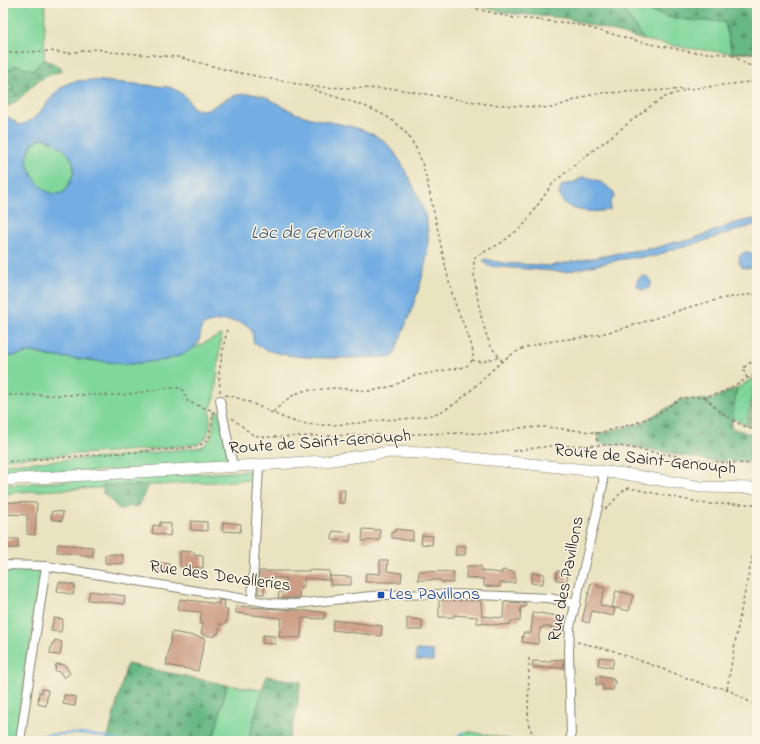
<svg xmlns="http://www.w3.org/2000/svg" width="760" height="744" font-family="'Indie Flower',sans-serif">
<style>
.grass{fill:#80d79c;stroke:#4e7a5c}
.forest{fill:url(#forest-firs);stroke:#426a50}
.garden{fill:url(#garden-furrows);stroke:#4e7a5c}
.water{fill:#72ade3;stroke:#476480;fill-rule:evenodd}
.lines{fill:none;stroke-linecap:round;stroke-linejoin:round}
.stream{stroke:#72ade3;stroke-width:2}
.building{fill:#cc9d84}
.street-casing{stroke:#83806e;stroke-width:10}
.secondary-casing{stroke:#83806e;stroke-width:12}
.path{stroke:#83806e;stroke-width:1.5;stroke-dasharray:3 3;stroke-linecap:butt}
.street{stroke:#fff;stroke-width:8}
.secondary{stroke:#fff;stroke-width:11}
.transit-dot{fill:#1a4fb4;stroke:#fcf5e5;stroke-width:1.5}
.labels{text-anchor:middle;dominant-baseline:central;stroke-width:3;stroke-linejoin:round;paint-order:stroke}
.street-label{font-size:18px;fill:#1c1c1c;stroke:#fcf5e5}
.transit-label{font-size:18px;fill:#164399;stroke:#fcf5e5;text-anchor:start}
.water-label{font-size:19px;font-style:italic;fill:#3e566c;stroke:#fcf5e5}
</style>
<defs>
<pattern id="forest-firs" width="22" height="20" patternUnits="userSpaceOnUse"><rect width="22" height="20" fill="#68b884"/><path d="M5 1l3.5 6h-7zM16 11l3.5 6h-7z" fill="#55956b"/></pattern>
<pattern id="garden-furrows" width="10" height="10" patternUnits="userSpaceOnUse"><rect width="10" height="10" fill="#80d79c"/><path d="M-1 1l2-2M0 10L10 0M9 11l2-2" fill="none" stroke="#6eb886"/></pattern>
</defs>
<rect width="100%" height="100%" fill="#fcf5e5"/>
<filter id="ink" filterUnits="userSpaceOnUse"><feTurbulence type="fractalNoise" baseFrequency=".025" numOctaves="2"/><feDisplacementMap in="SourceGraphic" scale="8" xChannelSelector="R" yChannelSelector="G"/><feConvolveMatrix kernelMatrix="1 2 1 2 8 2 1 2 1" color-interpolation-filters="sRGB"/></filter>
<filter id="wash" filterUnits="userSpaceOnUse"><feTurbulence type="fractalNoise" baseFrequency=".012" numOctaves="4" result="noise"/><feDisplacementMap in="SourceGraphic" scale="16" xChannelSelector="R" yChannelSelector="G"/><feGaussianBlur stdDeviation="0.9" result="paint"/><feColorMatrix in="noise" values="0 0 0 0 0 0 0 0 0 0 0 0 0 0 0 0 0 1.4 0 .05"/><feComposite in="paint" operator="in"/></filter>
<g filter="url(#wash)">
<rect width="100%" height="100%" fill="#eae3c0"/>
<g class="grass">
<path d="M3,3H45L44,59L14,90L3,91Z"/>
<path d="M619,3H624L675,19L725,22L732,53L686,48L644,40Z"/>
<path d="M42,138C49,139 54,142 59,146C79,160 76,174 64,192C62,193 58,194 55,194C42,193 27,172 27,159C28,154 30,149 32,144Z"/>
<path d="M221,335L215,397L210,410V427L206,438L198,444L154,449L3,459V358L32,352L49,356L129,364L166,360L179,356L185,352Z"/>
<path d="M216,411H219L229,459L226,463L3,477V464L115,457L201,447C217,438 211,425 216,411Z"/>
<path d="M248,471L252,474L253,480L17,492L3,495V485Z"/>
<path d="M3,568H34L39,571L41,579L15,741H3Z"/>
<path d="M227,685L262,690L248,741H213Z"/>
<path d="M467,731L518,741H460L457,738Z"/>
</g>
<g class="forest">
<path d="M468,3H619L644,40L565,18L507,13Z"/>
<path d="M624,3H757V53H732L725,22L675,19Z"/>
<path d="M44,59L61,67L62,71C51,74 41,78 33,85C22,95 18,103 3,108V91L14,90L4,74L15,65L34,70Z"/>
<path d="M737,388L731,428L757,436V462L712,461L631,446L599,443V435L603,433L639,424L683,399L710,400Z"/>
<path d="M103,485H148L139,506L126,507L121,511L103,493Z"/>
<path d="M127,664L227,685L213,741H107Z"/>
<path d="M266,676L301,682L295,718L288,741H248Z"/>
</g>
<g class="garden">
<path d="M757,376V429L749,425Z"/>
<path d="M755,377L747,425L732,418L737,388Z"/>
</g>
<g class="water">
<path d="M91,80L169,87C180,91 188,97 192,107C208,116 217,102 231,97C238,94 250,93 258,95C271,97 287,111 301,115C325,123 352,123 374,135C391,143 400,160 408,176C417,193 427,213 428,233C430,273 407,319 393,357C360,357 280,364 254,343C252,338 254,333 250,328C241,318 212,319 202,326L199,341L194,348L179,356L166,360L129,364L49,356L33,352L3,358V113L19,125C43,121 49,89 72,82C78,80 85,81 91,80ZM42,138C49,139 54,142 59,146C79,160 77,174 64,192C62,193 58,194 55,194C42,193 27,172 27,159C28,154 30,149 32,144Z"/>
<path d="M582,177C592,176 612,186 615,196L610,203V210C595,213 562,213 559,193L562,185L575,182Z"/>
<path d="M757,218V224L685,247L670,250L657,256L623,259L565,272L488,266L483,261L485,259L504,263L550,266L625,252L656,248L674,242L690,240L732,224Z"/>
<circle cx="747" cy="260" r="8"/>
<circle cx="644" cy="283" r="7"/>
<path d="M416,650L433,651V661L416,660Z"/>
</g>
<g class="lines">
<g class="stream">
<path d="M29,737C61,733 89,731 119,741"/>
<path d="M451,741L463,732"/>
</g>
</g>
<g id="blocks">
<g class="building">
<path d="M339,490H345L344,503H338Z"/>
<path d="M5,502L37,503L35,535L27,534V515L5,514Z"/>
<path d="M52,511L63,512L62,521L51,519Z"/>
<path d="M191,521L207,522V531L191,530Z"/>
<path d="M160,522L171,524L170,536L152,533L153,525L160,526Z"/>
<path d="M223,522L241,524L240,532L222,531Z"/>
<path d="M363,529L380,530V540L362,541Z"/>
<path d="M395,529L413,531V540H401V539L392,538V532H395Z"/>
<path d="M333,531L351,533L350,541L332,540Z"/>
<path d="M422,535L433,536L432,545L421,544Z"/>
<rect x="3" y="539" width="15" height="9"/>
<path d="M58,544L93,547V556L57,552Z"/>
<path d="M456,546H466L465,555H455Z"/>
<path d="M180,551L194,552V555L203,556V568L180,567Z"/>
<path d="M115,554L123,555V564L105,563V555Z"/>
<path d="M380,560H388L387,571L402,573L401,582H365L366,573L380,574Z"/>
<path d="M154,562L169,564V572H154Z"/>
<path d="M467,566H481V571L502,573V570L515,572V583H500V587L484,586V579L466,578Z"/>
<path d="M309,570L330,571L329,580L304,578V588H300L299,598H278L279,592H285L286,578H265L264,594H258L259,571H309Z"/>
<path d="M419,571L454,572L453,583L441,582L440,580H418Z"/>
<path d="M557,571L568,572L567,581L556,580Z"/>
<path d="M532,573L544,574L543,584L531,583Z"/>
<path d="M330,576L351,577V585H330Z"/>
<path d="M59,582L75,585L73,595L57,591Z"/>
<path d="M591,583L599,584L598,587L605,588L600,605L615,609L613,616L592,611L589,623L582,621Z"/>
<path d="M90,591L125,596L124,604L88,600Z"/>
<path d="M616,591L633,595L629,611L612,607Z"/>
<path d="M180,599L219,604V600L225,601L224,609H228L226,624H220L218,634H216L215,637L201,634L203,625L200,624L201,612L178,610Z"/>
<path d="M439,600L481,601L482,616L503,618L504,602L526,603L525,607H521L520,621H511V624L502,625L477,623V617L454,615V617H439Z"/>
<path d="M236,606L320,612L325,613L324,619L302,618L301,638L279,637L281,618L236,613Z"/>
<path d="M533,612L557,616L556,624H565L564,631L555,630V628L543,626V628H540L538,644L522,642L523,633H531Z"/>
<path d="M54,618L63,619L61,632L51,631Z"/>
<path d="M407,618L422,620V630H407Z"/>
<path d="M334,620L382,626L381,636L332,630Z"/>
<path d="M172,632L205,638L198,671L166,665Z"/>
<path d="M263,635L275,636V644L262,643Z"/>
<path d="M55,640L62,642L60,655L50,654L52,643H54Z"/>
<path d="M599,657L614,659L612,668L598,665Z"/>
<path d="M564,659L563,668L532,667L533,661L550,662V660Z"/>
<path d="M56,664L65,665L70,673L64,678L60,672L55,671Z"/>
<path d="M597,676L613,679V681H615L613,690L602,689L603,685H596Z"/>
<path d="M42,689L48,690L46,706L38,704L39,692L42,693Z"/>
<path d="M64,695L76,697L75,706L63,704Z"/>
</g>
</g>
</g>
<g filter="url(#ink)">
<use href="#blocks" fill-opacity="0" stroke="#83806e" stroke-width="1"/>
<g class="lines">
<g class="street-casing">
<g id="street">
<path d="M220,400L233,467"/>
<path d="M3,565L46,566L270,603L295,604L381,595L451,594L549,598L576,604"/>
<path d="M252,600L259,466"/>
<path d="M20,741L46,566"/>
<path d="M571,741L569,651L570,627L603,485V472"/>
</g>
</g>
<g class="secondary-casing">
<path id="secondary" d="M3,480L325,461L389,452L425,453L625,474L701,487L757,488"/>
</g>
<g class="path">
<path d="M453,3L514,18L571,23L641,42L691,52L757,56"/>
<path d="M3,53L49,51L68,53L97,49L111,52L178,57L235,72L313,87L396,89L486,104L552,108L589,95L603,93L690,89L757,81"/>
<path d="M732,55L746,64L757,68"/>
<path d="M472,360L481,362L499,357"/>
<path d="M502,361C499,356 494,351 491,346C483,332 470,271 475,257L501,243L523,226L553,183L578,162L652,105L667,96L687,90"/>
<path d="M747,378L743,368L757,358"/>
<path d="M220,392L219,373L227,329"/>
<path d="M3,395H122L168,388H182L188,402L211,410"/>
<path d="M225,395C250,399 270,414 293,421C321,429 355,423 384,420C398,419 412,419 426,416C466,409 486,365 522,349C544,339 580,340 605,333C656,321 703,297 757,294"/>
<path d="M705,397C720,413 736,424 757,431"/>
<path d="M273,412L290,397L302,391L335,388L371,391L393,386L413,376L464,367C470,365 473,361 473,354C473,342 458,314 454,300C446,272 441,245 435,217C428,189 425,155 405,132C382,105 341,101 310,88"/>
<path d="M232,418L253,435L265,437L463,433L494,434L520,428L545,427L600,433L633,424L658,414L681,398L705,397L723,392L757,373"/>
<path d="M596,432L597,444"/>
<path d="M513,451L550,446L613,445L712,462L757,464"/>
<path d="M3,462L186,448L199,446L209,438L214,408"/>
<path d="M605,509C614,503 619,491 629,488L707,504H757"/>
<path d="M577,642L614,651L706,685L727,689L757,706"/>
<path d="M529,658L528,723L532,733L540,741"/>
<path d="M727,689L740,615L757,535"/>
</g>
<use href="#street" class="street"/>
<use href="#secondary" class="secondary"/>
</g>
</g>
<rect class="transit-dot" x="377" y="591" width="8" height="8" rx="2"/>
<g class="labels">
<g class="street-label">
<text transform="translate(320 443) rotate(-4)">Route de Saint-Genouph</text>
<text transform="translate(645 460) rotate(6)">Route de Saint-Genouph</text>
<text transform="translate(220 577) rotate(8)">Rue des Devalleries</text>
<text transform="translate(567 579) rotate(-79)">Rue des Pavillons</text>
</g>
<g class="transit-label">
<text x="389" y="595">Les Pavillons</text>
</g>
<g class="water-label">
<text x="311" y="233">Lac de Gevrioux</text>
</g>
</g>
<rect width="760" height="744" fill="none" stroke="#fcf5e5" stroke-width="16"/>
</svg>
